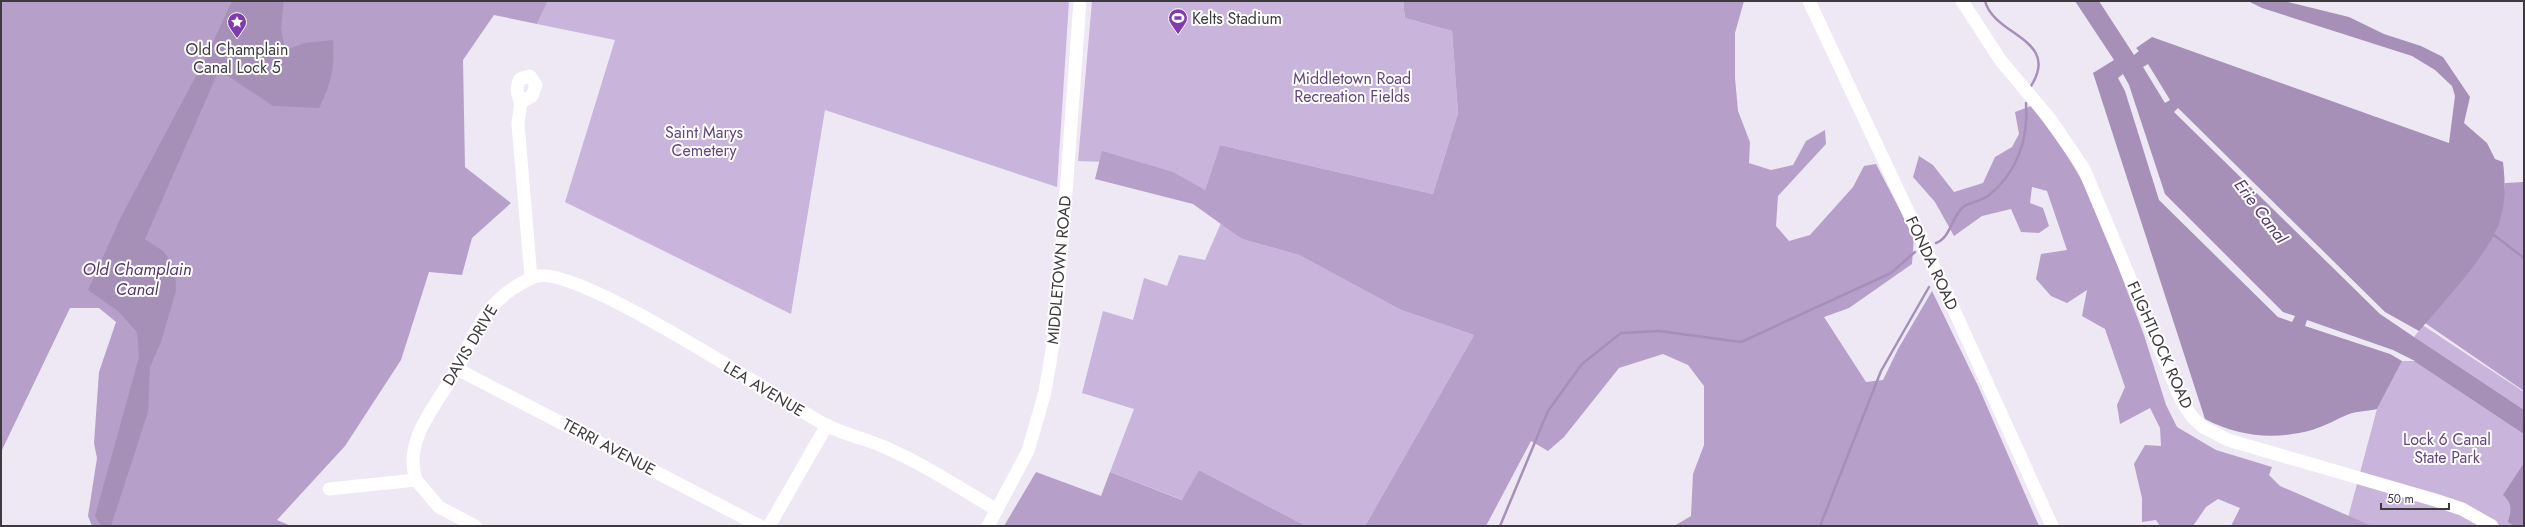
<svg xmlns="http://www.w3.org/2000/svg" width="2525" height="527" font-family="Jost,sans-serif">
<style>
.green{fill:#c9b4db}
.forest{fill:#b6a0c9}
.water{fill:#a690b8}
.pier{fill:#eee7f4}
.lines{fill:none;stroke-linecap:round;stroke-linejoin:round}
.stream{stroke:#a690b8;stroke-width:2.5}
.minor{stroke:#fff;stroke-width:13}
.labels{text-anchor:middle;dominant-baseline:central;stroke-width:4;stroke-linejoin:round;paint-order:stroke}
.poi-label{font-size:16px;fill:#3d3a3f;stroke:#fff;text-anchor:start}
.park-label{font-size:16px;fill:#64457c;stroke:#fff}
.street-label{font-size:16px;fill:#3d3a3f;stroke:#fff}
.water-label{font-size:17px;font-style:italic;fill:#55366c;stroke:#fff}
</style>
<rect width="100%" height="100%" fill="#eee7f4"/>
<g class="green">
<path d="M548,1H1069L1057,187L825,110L791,314L565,202L615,40L537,24Z"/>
<path d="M1092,1H1403L1405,18L1452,31L1458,113L1433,194L1220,145L1205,190L1105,162L1078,161Z"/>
<path d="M1221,223L1242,239L1299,255L1401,310L1474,335L1365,526H1306L1199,470L1183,500L1110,472L1134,409L1082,393L1103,311L1133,320L1144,278L1167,286L1179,255L1205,260Z"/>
<path d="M2421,324L2524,392V526H2256L2346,525L2377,409Z"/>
</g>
<g class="forest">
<path d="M1,1H548L537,24L494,15L463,60L465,167L511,203L472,238L462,275L429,272L401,360L345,446L277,520L291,526H92L88,516L97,458L94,443L99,372L116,322L99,308H70L1,452Z"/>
<path d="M1403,1H1744L1735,33V78L1738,111L1750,142L1749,163L1771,170L1793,165L1806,141L1825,130L1826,144L1778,196L1776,226L1789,241L1810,235L1853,187L1864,166L1876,164L1914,237L1912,264L1849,308L1824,317L1866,382L1883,380L1898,349L1932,291L1979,388L2039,526H1674L1691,516L1693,474L1704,445V386L1688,365L1663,354L1619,368L1564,437L1548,451L1531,441L1486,526H1365L1474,335L1401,310L1299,255L1242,239L1193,204L1095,179L1102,151L1173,172L1205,190L1220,145L1433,194L1458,113L1452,31L1405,18Z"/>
<path d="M2031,106L2064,150L2091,196L2144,335L2166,405L2177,427L2216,450L2272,467L2269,475L2280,486L2372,526H2231L2240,508L2218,499L2206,507L2193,526H2160L2156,520L2142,522V498L2134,464L2145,445L2161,446L2160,428L2150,408L2120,424L2117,405L2125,387L2105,329L2082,316L2087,290L2067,303L2051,296L2036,279L2041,254L2067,250L2047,191L2032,187L2030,203L2043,208L2049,226L2039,233L2021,232L2011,209L1982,216L1954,236L1935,202L1913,177L1919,156L1933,165L1954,192L1983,183L1995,157L2012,147L2019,134L2015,112Z"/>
<path d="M2524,182V391L2425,323L2494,235L2501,217L2505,183Z"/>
<path d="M1199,470L1306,526H1004L1036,472L1101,496L1110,472L1182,500Z"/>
</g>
<g class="water">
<path d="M232,1H284L281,28L285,50L305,43L333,40C335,66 331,85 319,108L273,106L219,70L145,239L163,251L175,267L176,291L161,342L150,367L148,412L111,526H101L95,516L139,357L137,332L118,311L88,290L121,217L206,57Z"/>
<path d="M2075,1H2099L2134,55L2139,51L2136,48L2152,37L2449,143L2455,96L2452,86L2435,70L2412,56L2262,8L2248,1H2284L2349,17L2384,34L2421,46L2443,57L2470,97L2464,123L2487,143L2495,159L2503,162C2505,180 2506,199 2501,217C2494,250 2437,309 2414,337L2524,410V434L2414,361H2402L2377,409C2368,411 2358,411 2349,414C2337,419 2325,426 2312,430C2275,440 2239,437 2205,419L2093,73L2114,60Z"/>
<path d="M2524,463V526H2514L2508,522C2511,510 2513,504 2503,495Z"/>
</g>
<g class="pier">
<path d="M2148,64L2170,100L2165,103L2143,67Z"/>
<path d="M2123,74L2129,85L2165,194L2283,312L2295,316L2292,322L2278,317L2159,200L2125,91L2118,78Z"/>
<path d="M2178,108L2385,312L2419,331L2414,337L2380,314L2174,112Z"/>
<path d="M2307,320L2393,350L2415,361H2402L2390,354L2305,326Z"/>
</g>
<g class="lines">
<g class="stream">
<path d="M1985,1C1994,36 2061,39 2031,86"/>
<path d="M2494,235L2524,258"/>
<path d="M1936,243C1951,237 1951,218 1963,207C1970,202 1981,201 1988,196C2017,173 2029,139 2026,103"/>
<path d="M1500,526L1548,411L1582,364L1621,333L1659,331L1741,342L1891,273L1915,252"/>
<path d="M1820,526L1881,371L1929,287"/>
</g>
<g class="minor">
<path d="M1809,1L1944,288L2052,526"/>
<path d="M1962,1L2001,61L2050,119L2084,169L2182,402L2193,418L2203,427L2228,440L2435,500L2462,509L2492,526"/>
<path d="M530,76L536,85L532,96L521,102C516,94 516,87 520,79Z"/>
<path d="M521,102L518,124L531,278"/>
<path d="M457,369L760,526"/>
<path d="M416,480C402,437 441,401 459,365C477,330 485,304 520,284C526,281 531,277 538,276C583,268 774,396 824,424C842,434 863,438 882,446C922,463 960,488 997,510"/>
<path d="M329,489L416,480L439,507L475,526"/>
<path d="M769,526L827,425"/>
<path d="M988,526L1028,451L1045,392L1054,338L1062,247L1080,1"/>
</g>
</g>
<defs>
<g id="stadium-pin" transform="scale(1)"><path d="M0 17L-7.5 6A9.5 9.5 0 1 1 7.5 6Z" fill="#813baf" stroke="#fff"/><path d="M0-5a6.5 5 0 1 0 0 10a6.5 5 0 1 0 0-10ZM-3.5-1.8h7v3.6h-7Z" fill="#fff"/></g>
<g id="sight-pin" transform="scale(1)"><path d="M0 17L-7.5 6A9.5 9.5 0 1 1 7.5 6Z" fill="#813baf" stroke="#fff"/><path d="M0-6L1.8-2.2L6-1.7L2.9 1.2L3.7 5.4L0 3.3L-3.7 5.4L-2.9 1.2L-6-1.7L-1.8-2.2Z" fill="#fff"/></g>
</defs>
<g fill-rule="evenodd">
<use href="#stadium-pin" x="1178" y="18"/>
<use href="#sight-pin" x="237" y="22"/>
</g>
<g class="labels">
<g class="poi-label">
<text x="1192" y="18">Kelts Stadium</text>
<text x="237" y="49" text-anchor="middle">Old Champlain<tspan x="237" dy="18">Canal Lock 5</tspan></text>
</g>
<g class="park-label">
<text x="1352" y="78">Middletown Road<tspan x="1352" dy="18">Recreation Fields</tspan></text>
<text x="704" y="132">Saint Marys<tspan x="704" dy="18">Cemetery</tspan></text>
<text x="2447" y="439">Lock 6 Canal<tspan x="2447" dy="18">State Park</tspan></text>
</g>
<g class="street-label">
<text transform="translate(1932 263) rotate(65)">FONDA ROAD</text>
<text transform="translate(1059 270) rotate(-85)">MIDDLETOWN ROAD</text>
<text transform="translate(470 345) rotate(-59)">DAVIS DRIVE</text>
<text transform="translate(2160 345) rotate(66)">FLIGHTLOCK ROAD</text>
<text transform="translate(764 389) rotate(31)">LEA AVENUE</text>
<text transform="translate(609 447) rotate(28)">TERRI AVENUE</text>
</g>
<g class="water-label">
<text transform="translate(2261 211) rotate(53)">Erie Canal</text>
<text x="137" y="269">Old Champlain<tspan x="137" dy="20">Canal</tspan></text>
</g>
</g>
<rect width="2525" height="527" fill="none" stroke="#3d3a3f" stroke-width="4"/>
<path d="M2381 503v6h68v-6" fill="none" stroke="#3d3a3f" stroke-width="2"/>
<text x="2387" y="503" font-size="12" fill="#3d3a3f" stroke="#ffffff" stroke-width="3" paint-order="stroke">50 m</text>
</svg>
